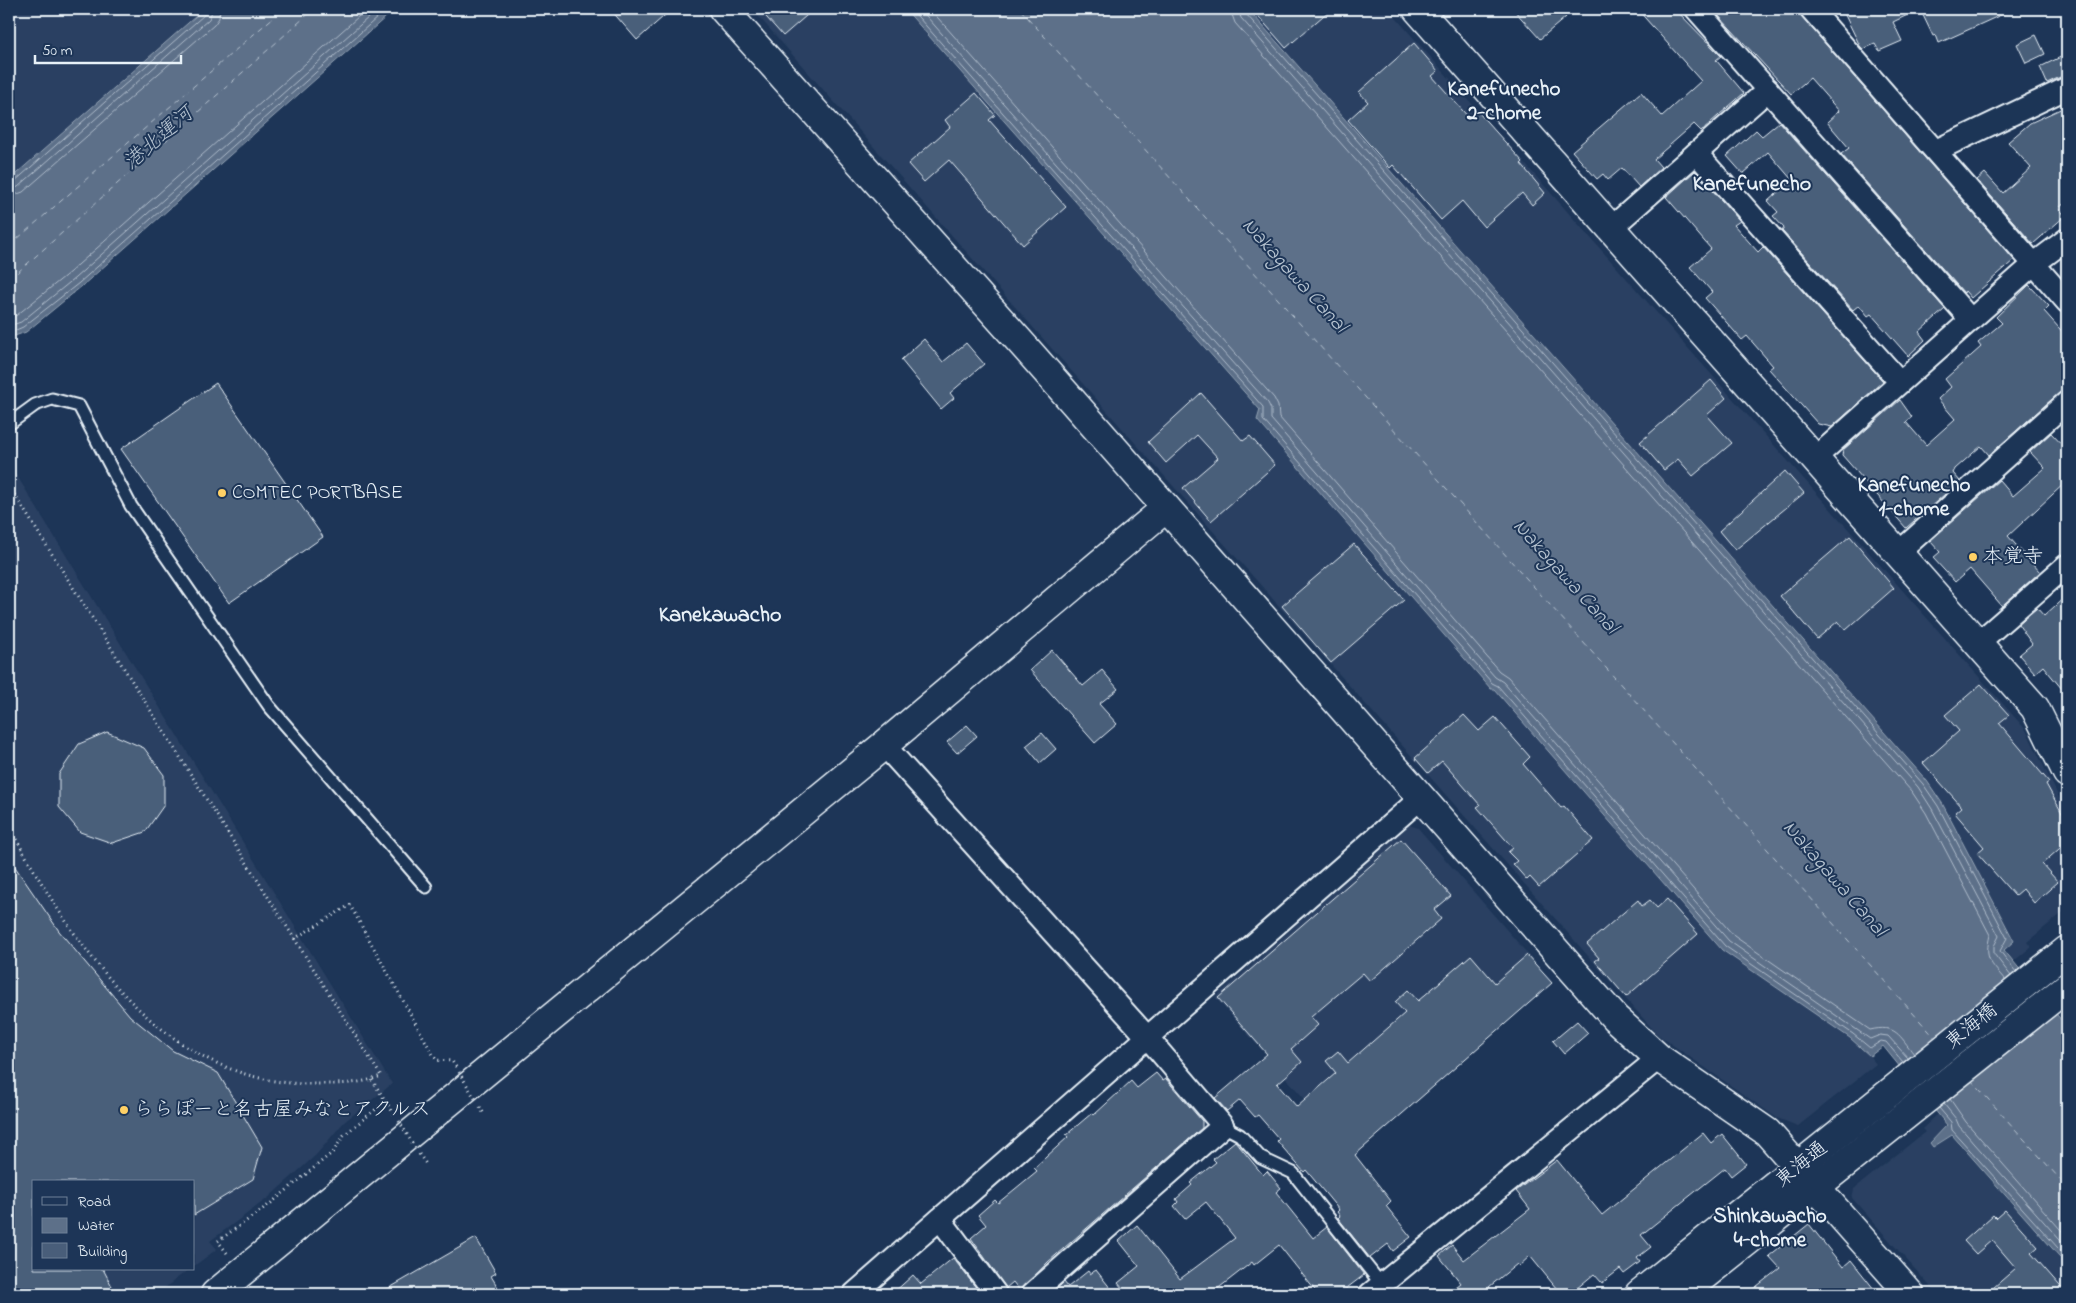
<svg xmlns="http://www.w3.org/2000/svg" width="2076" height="1303" font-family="'Indie Flower','Klee One',sans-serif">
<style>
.built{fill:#2a4162}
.water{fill:#5d7089;stroke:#95a4b5}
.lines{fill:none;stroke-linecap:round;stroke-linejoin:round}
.shore{stroke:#b0bdcc;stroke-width:1}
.ferry{stroke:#b7c4d1;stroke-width:1;stroke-dasharray:6 5;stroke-linecap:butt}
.building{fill:#495e7a;stroke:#e8f1f8}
.lane-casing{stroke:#e8f1f8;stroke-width:15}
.street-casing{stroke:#e8f1f8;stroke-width:25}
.secondary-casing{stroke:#e8f1f8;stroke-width:31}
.primary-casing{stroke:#e8f1f8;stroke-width:31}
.path{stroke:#e8f1f8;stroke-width:3;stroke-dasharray:1 4;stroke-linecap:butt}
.lane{stroke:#1d3557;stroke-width:11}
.street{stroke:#1d3557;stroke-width:21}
.secondary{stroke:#1d3557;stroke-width:28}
.primary{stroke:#1d3557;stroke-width:28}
.path-bridge{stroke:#e8f1f8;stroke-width:3;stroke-dasharray:1 4;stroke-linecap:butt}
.poi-dot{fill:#ffd166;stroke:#1d3557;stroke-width:2}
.labels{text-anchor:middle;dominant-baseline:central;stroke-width:4;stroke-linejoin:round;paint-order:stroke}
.poi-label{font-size:20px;fill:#e8f1f8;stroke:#1d3557;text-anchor:start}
.street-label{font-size:20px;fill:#e8f1f8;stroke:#1d3557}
.neighbourhood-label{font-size:21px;font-weight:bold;fill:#e8f1f8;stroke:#1d3557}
.water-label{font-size:21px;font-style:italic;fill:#b7c4d1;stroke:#1d3557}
.quarter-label{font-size:22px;font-weight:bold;fill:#e8f1f8;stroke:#1d3557}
</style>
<rect width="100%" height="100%" fill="#1d3557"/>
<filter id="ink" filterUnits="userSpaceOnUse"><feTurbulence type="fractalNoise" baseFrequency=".02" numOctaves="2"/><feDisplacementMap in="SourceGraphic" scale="10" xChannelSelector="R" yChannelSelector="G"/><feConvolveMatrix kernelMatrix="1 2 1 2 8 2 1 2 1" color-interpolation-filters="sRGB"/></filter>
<g filter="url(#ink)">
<g class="built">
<path d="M9,9H204L9,180Z"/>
<path d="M752,9H905L1260,411L1257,420L1491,689H1494L1722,950L1850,1038L1864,1049L1876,1064L1798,1126L1777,1118L1657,1034Z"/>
<path d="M1248,9H1388L2026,730L2067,814V909L2027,942L2031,947L2014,961L2004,949L2014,941L1942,803L1927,781Z"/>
<path d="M9,463L392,1084L344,1122L316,1155L268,1198L210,1241L217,1249L194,1266V1182H34V1269H189L157,1294H9Z"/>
<path d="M1409,825L1418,828L1553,983L1355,1156L1215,997Z"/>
<path d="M1938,1114L1947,1126L1930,1143L1933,1147L1951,1135L2067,1265V1294H1937L1852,1198L1854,1189L1925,1132L1922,1129Z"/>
</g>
<g class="water">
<path d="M204,9H395L82,286L26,332L9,338V180Z"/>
<path d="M905,9H1248L1927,781L1942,803L2014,941L2004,950L2067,1027V1265L1952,1135L1933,1147L1930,1143L1947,1125L1883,1046L1870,1056L1850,1038L1722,950L1494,689H1491L1257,420L1260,410Z"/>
</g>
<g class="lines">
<g class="shore">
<path d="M911,9L1263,407V420L1492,683L1498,686L1725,946L1853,1034L1870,1048L1881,1041L1886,1042L1903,1062"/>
<path d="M920,9L1268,403L1271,409V419L1495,677L1503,682L1729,941L1870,1039L1880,1035L1888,1036L1908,1058"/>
<path d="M930,9L1274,398L1278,406L1279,417L1499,671L1508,677L1734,936L1870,1030C1896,1024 1899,1035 1914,1054"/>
<path d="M1230,9L1235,23L1912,792L1926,813L1990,935C1984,959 1990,962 2005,980"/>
<path d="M1238,9L1241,18L1918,787L1932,809L1999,936L1994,946V954L2011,976"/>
<path d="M1244,9L1246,14L1923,784L1938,806L2007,938L2000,951L2016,972"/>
<path d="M9,184L14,182L204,15L206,9"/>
<path d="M9,190L18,187L209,19L213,9"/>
<path d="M9,197L23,192L214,25L219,18L220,9"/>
<path d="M9,318L17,315L70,272L367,9"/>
<path d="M9,326L21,322L75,278L378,9"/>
<path d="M9,333L23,327L79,283L387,9"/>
<path d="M1950,1099L1966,1122L2067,1237"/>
<path d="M1944,1104L1956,1119L1959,1126L2067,1248"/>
<path d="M1939,1108L1951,1122L1952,1130L2067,1258"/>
</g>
<g class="ferry">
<path d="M1020,9L1936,1039"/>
<path d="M9,246L283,9"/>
<path d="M9,280L314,9"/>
<path d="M1971,1080L2067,1187"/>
</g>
</g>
<g class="building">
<path d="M610,9H672L637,40Z"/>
<path d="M759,9H814L783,36Z"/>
<path d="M1252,9H1331L1286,48Z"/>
<path d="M1513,9H1558L1566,17L1540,39Z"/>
<path d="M1637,9H1675L1721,56L1716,60L1744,93L1701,131L1694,124L1654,159L1661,167L1639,187L1622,168L1608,180L1603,174L1597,179L1572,151L1641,92L1662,116L1701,81Z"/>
<path d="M1723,9H1799L1802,17L2014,260L1971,298L1965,291L1964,293L1841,154L1849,148L1827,122L1839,111L1810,78L1791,94L1717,14Z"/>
<path d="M1842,9H2014L1939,43L1936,35L1933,36L1920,9L1893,22L1902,41L1879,51L1875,44L1863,49L1860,46Z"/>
<path d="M2036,35L2045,54L2026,63L2017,44Z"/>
<path d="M1414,43L1438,71L1432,76L1470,119L1478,112L1523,162L1521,164L1545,193L1532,205L1522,193L1484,227L1462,201L1441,220L1393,165L1390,168L1348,120L1368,102L1359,92Z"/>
<path d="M2067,54V74L2047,83L2040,67Z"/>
<path d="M976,93L995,115L989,120L1066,207L1023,245L949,160L924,182L908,164L950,127L945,120Z"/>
<path d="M2067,106V201L2059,208L2065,216L2033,244L1977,180L1985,173L2003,193L2031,168L2008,142L2030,123Z"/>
<path d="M1779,122L1945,309L1919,332L1925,340L1908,356L1871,314L1868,316L1859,305L1853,310L1782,231L1784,228L1773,216L1778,212L1768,201L1792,180L1768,152L1743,174L1727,156L1756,130L1762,136Z"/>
<path d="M1695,171L1740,221L1734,225L1758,252L1763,247L1883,381L1832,427L1818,424L1769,369L1773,366L1747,336L1742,340L1705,298L1712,292L1690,267L1711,249L1666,197Z"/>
<path d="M2029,285L2049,306L2044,311L2067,337V390L2059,393L1989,455L1981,446L1955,469L1953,473L1960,481L1906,528L1842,455L1843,450L1900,400L1912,417L1906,422L1926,445L1955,419L1938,399L1951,387L1945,379L1981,347L1978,343L2002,323L1996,317Z"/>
<path d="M924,339L943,362L966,343L984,364L950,393L954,398L941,409L901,360Z"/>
<path d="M1711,380L1726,398L1707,415L1732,443L1693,476L1678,459L1664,470L1640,442Z"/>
<path d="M216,383L323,537L229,603L121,449Z"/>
<path d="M1201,393L1243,441L1250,436L1275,465L1211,521L1183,488L1218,458L1197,435L1166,463L1148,442Z"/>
<path d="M2051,433L2067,450V481L2008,536L2040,572L2002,606L1970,569L1955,582L1933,558L1940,552L1930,541L1999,480L2013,496L2045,468L2030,452Z"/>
<path d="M1785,471L1804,493L1735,550L1719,531Z"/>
<path d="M1850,536L1894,588L1846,630L1838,621L1817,639L1780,596Z"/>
<path d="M1354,544L1404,600L1331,663L1282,606Z"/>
<path d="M2067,595V695L2043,666L2035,673L2019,655L2032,644L2018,624L2037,608L2044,616Z"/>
<path d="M1052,650L1083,686L1102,670L1118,689L1099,704L1117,724L1095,743L1030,670Z"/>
<path d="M1981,684L2009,715L1999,723L2049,782L2046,784L2067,822V842L2042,864L2058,882L2034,903L2023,889L2015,896L1977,853L1984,847L1955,813L1962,807L1923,763L1959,731L1945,715Z"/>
<path d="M1464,715L1479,731L1495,717L1530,757L1523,764L1561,808L1564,806L1593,840L1539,887L1530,877L1527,880L1513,864L1517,861L1508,852L1513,848L1477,807L1480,805L1442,761L1428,773L1415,758Z"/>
<path d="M967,725L977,736L957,753L947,742Z"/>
<path d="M107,732L144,748L164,775V805L145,832L112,843L80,832L59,807V774L79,744Z"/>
<path d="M1042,733L1056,749L1040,763L1026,746Z"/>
<path d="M1401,839L1451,896L1434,910L1441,919L1386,967L1370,981L1363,973L1311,1017L1318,1025L1291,1049L1302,1062L1277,1084L1297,1107L1336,1073L1326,1061L1338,1051L1348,1063L1405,1013L1395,1002L1408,990L1418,1001L1471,955L1495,983L1527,955L1552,983L1355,1155L1391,1201L1386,1206L1411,1237L1393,1251L1388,1244L1370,1258L1338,1218L1340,1216L1337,1212L1339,1210L1306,1170L1304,1172L1277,1141L1279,1139L1258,1115L1255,1117L1240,1100L1227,1111L1215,1098L1267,1054L1218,998Z"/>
<path d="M9,858L59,931L130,1016L173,1051L218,1073L262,1147L253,1179L194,1215V1182H34V1269H103L116,1294H9Z"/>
<path d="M1667,899L1698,934L1626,997L1595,961L1599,958L1587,944L1638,900L1642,906L1650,900L1657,908Z"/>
<path d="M1577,1021L1588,1033L1564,1054L1553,1041Z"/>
<path d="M1156,1073L1163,1081L1166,1079L1202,1121V1128L1048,1262L1020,1291L1013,1282L1006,1288L971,1238L986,1225L978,1215L995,1200L998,1203L1037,1171L1034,1168L1068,1137L1066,1135L1092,1113L1094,1115L1131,1081L1137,1088Z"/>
<path d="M1703,1133L1711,1143L1722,1134L1746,1164L1731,1176L1725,1168L1641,1235L1651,1247L1637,1258L1640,1262L1624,1274L1620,1269L1602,1283L1594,1274L1570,1294H1561L1530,1256L1519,1266L1517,1264L1489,1287L1495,1294H1447L1461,1283L1439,1256L1452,1245L1464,1260L1530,1209L1516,1191L1557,1160L1602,1215Z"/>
<path d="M1235,1141L1263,1175L1267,1171L1281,1188L1276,1192L1313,1238L1327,1227L1364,1275L1339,1294H1318L1279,1245L1254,1265L1252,1262L1211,1294H1127L1118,1283L1139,1266L1119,1241L1137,1225L1180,1279L1235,1238L1206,1202L1185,1219L1174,1206L1178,1202L1176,1199L1192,1185L1190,1183L1216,1162L1213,1159Z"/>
<path d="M2005,1210L2038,1247L2031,1253L2067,1294H1986L2016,1268L1992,1240L1976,1254L1964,1241L1993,1215L1996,1218Z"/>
<path d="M1809,1224L1843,1267L1851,1260L1878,1294H1747L1780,1268L1769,1256Z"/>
<path d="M476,1238L496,1273L491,1276L502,1294H379Z"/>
<path d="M953,1258L981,1294H892L913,1275L921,1284Z"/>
<path d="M1096,1270L1115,1294H1051L1064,1282L1068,1287L1088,1271L1090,1274Z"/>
</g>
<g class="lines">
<g class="lane-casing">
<g id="lane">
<path d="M9,424L35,405L52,399L79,406L131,506L269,706L426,887"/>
<path d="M1223,1126L1240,1135L1261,1158L1293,1173L1389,1294"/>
</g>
</g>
<g class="street-casing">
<g id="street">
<path d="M1696,9L1971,320"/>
<path d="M1811,9L2067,302"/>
<path d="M1937,150L2067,88"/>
<path d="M1696,153L1900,382"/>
<path d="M1611,228L1768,90"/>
<path d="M1814,459L2035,263L2067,239"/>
<path d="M1898,553L2067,402"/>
<path d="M1978,643L2067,565"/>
<path d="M884,745L1148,1038L1223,1126L1032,1294"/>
<path d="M940,1219L996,1294"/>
<path d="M854,1294L1421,798"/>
<path d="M1370,1294L1659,1058"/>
</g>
</g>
<g class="secondary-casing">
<g id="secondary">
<path d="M723,9L1031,354L1615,1018L1659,1058L1767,1132L1910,1294"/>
<path d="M1417,9L2035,708L2067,773"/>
<path d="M215,1294L884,745L1166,508"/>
</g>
</g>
<g class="primary-casing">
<g id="primary">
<path d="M1639,1294L2067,950"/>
<path d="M1681,1294L2067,987"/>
</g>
</g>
<g class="path">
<path d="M9,486L381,1076C359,1085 333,1084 310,1084C162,1083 72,942 9,826"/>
<path d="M294,939L350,905L436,1060L452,1061L456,1067"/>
<path d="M372,1080L396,1117"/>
<path d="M480,1107L484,1114"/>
<path d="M419,1154L426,1164"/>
<path d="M227,1253L218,1241L270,1204L333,1152L344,1135L386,1101"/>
</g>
<use href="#lane" class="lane"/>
<use href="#street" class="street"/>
<use href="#secondary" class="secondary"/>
<use href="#primary" class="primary"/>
<g class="path-bridge">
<path d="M459,1072L477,1102"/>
<path d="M399,1121L417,1151"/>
</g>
</g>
</g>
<g class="poi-dot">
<circle cx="222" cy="493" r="5"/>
<circle cx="1973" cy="557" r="5"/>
<circle cx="124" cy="1110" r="5"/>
</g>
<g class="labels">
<g class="poi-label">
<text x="232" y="493">COMTEC PORTBASE</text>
<text x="1983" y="557">本覚寺</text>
<text x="134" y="1110">ららぽーと名古屋みなとアクルス</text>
</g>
<g class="street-label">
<text transform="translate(1972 1027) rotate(-39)">東海橋</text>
<text transform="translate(1802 1165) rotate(-39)">東海通</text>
</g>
<g class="neighbourhood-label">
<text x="1504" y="90">Kanefunecho<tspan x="1504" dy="24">2-chome</tspan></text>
<text x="1914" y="486">Kanefunecho<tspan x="1914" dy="24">1-chome</tspan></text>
<text x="1770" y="1217">Shinkawacho<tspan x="1770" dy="24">4-chome</tspan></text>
</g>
<g class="water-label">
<text transform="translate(159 139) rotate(-41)">港北運河</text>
<text transform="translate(1294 276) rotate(48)">Nakagawa Canal</text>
<text transform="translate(1565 577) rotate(48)">Nakagawa Canal</text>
<text transform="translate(1834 879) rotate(49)">Nakagawa Canal</text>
</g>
<g class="quarter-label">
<text x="1752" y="185">Kanefunecho</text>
<text x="720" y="616">Kanekawacho</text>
</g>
</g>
<rect width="2076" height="1303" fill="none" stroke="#1d3557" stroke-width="30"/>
<rect x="15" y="15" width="2046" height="1273" fill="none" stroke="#e8f1f8" stroke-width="2" filter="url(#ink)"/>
<rect x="32" y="1180" width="162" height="90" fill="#1d3557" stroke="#6e8097"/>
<rect x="42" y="1197" width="25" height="8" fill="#1d3557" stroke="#6e8097"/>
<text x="78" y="1206" font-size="15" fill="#e8f1f8">Road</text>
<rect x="42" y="1218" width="25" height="15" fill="#5d7089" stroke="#6e8097"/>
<text x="78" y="1230" font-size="15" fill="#e8f1f8">Water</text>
<rect x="42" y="1243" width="25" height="15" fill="#495e7a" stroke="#6e8097"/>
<text x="78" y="1256" font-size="15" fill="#e8f1f8">Building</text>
<path d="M35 55v8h146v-8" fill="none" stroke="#e8f1f8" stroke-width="2.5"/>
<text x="42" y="55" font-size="15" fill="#e8f1f8" stroke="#1d3557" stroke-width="4" paint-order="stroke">50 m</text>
</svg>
